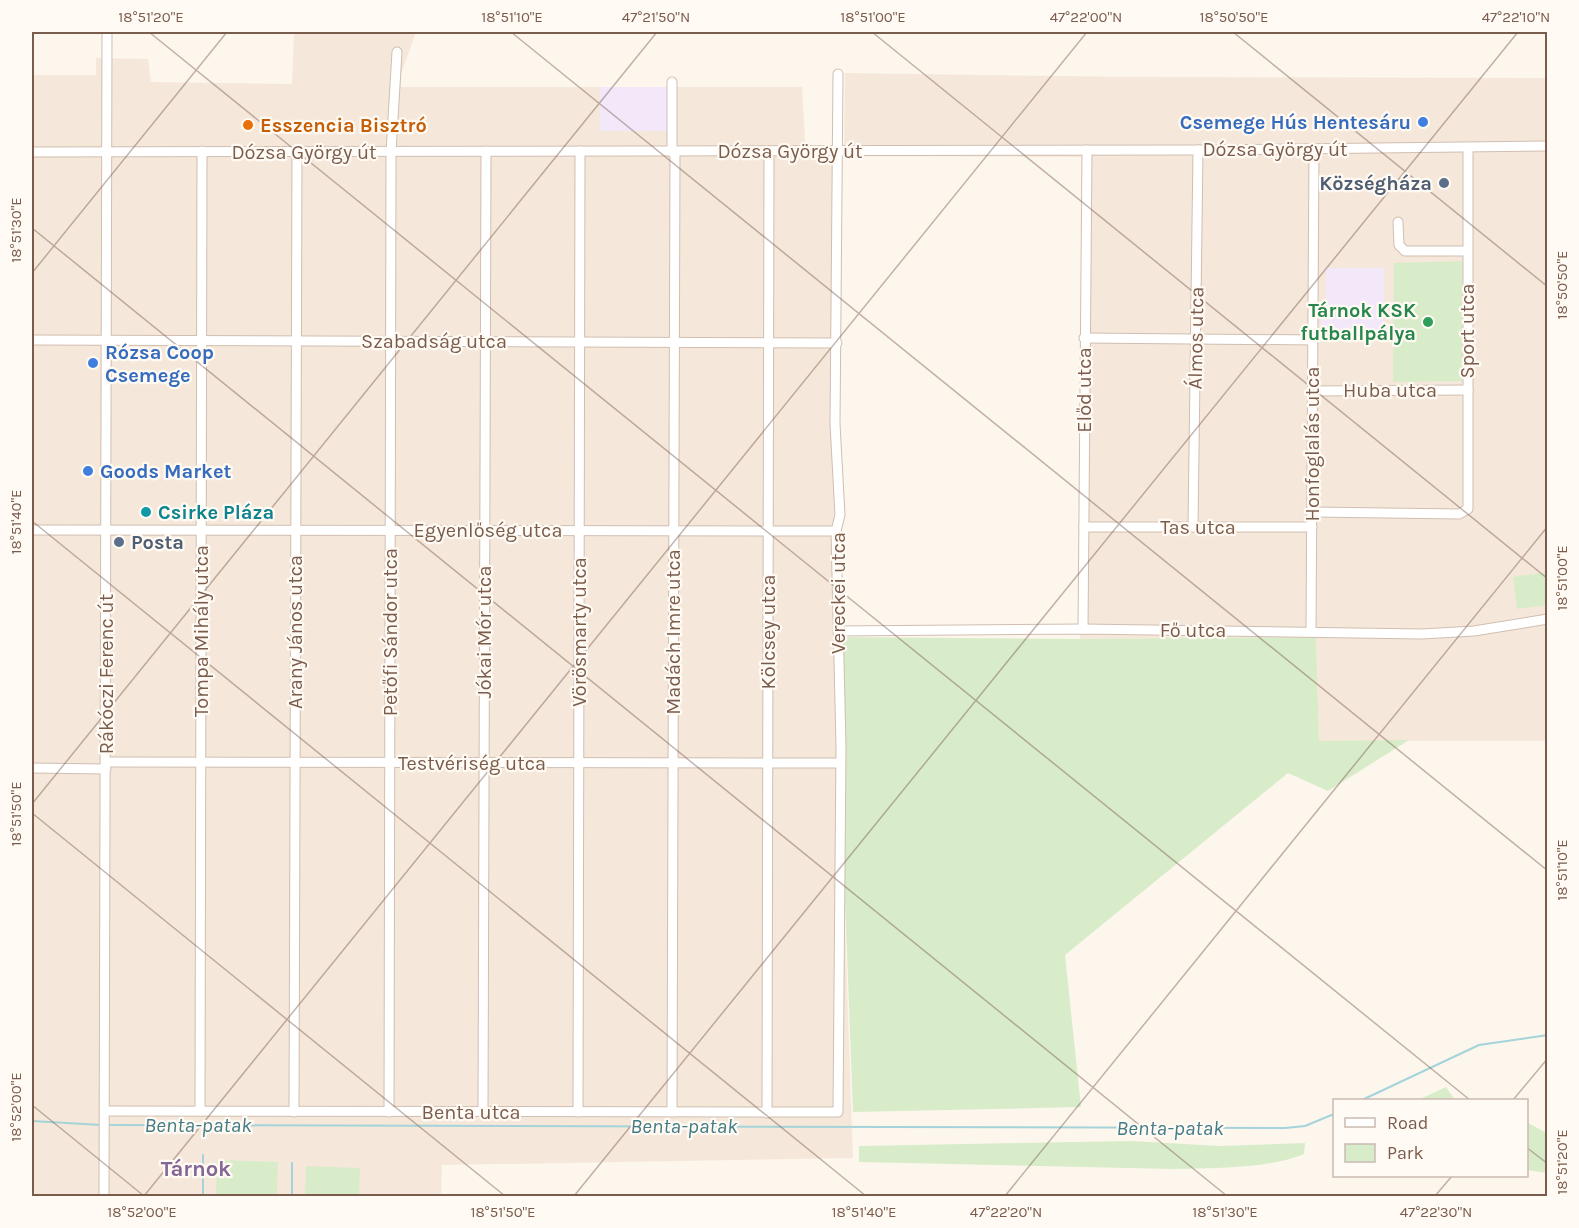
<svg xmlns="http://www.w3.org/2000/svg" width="1579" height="1228" font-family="Karla,sans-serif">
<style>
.residential{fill:#f5e8da}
.education{fill:#f3e8fa}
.green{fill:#d8ecc9}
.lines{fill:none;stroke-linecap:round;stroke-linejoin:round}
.stream{stroke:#a5d3da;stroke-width:2}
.minor-casing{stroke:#d1beb0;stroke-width:11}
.minor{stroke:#fff;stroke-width:9}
.ticks{fill:none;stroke:#7a5c4d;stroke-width:1.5;stroke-opacity:0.45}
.shop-dot{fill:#3f7fe0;stroke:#fffaf3;stroke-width:2}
.food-dot{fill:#e8710a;stroke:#fffaf3;stroke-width:2}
.service-dot{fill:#5c6f8a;stroke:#fffaf3;stroke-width:2}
.leisure-dot{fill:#2e9e5b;stroke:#fffaf3;stroke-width:2}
.culture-dot{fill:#0f9aa8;stroke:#fffaf3;stroke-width:2}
.labels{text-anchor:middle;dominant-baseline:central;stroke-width:4.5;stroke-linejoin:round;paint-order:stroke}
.shop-label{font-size:20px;font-weight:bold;fill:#366cbe;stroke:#fffaf3;text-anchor:start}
.food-label{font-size:20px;font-weight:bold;fill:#c56008;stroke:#fffaf3;text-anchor:start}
.street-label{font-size:20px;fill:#7a5c4d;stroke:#fffaf3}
.service-label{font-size:20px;font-weight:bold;fill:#4e5e75;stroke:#fffaf3;text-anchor:end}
.leisure-label{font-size:20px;font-weight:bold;fill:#27864d;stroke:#fffaf3;text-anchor:end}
.culture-label{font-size:20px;font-weight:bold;fill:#0d838f;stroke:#fffaf3;text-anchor:start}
.water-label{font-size:21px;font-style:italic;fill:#437c86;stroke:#fffaf3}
.quarter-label{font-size:22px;font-weight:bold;fill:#846695;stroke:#fffaf3}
.neatline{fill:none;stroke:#7a5c4d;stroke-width:2}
.ticks-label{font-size:15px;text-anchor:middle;fill:#7a5c4d}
</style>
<rect width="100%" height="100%" fill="#fdf6ec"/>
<g class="residential">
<path d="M294,32H416L401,74V87H802L806,158L834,159L835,637L853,1158L442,1165L441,1196H32V75H96V58L148,59L151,82L292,84Z"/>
<path d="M845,73L1132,77L1547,78V741H1319L1316,637L1080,639L1082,157L844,156Z"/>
</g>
<g class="education">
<rect x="600" y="87" width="68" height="44"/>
<path d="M1326,268H1384V331H1321V306H1326Z"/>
</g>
<g class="green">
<path d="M1462,261V381L1393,382L1394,263Z"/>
<path d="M1547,572V605L1517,609L1513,577Z"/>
<path d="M835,637L1080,639L1316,637L1319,741L1409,740L1328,791L1288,773L1065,955L1081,1107L853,1112Z"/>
<path d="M1446,1087L1455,1100H1418Z"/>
<path d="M1526,1122L1547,1133V1173L1527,1170Z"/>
<path d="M1132,1141L1219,1146L1305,1143L1304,1154C1267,1169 1214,1168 1174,1169L859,1162V1146Z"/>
<path d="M217,1160L278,1162L277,1196H216Z"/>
<path d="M306,1166L360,1168L359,1196H305Z"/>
</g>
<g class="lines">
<g class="stream">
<path d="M1362,1100L1479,1045L1548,1035"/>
<path d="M32,1121L101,1125"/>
<path d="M107,1125L1285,1128L1305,1126L1334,1114"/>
<path d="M203,1196V1155"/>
<path d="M292,1196V1163"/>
</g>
<g class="minor-casing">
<g id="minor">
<path d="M672,82V152"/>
<path d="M32,152L1198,150L1548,146"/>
<path d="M1398,222L1399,245L1405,251H1467"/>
<path d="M1084,338L1313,340"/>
<path d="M32,340L837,343"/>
<path d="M1312,391L1468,390"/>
<path d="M1313,512L1459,514L1468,509V149"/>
<path d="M1084,527H1312"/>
<path d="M1193,527L1198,150"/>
<path d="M32,530L836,531"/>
<path d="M1083,629L1087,150"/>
<path d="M838,631L1083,629L1422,634L1474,631L1548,619"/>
<path d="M1311,631L1314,149"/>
<path d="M106,762L838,763"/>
<path d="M32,768L106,769"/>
<path d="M105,1111L838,1112L841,747L836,531L840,515L835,424L838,74"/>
<path d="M200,1111L202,151"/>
<path d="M294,1112L297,152"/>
<path d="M389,1112L391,152L397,52"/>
<path d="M483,1112L486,151"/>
<path d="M578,1112L580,151"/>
<path d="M672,1112L675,152"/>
<path d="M767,1113L769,151"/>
<path d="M104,1196L107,32"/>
</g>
</g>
<use href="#minor" class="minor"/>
</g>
<path class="ticks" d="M149,32L1470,1100M511,32L1548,871M872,32L1548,579M1233,32L1548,287M32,228L1227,1196M32,273L227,32M32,521L866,1196M32,804L657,32M32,813L505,1196M1513,1100L1548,1058M32,1105L144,1196M1526,1147L1548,1164M144,1196L1087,32M574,1196L1518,32M1005,1196L1548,526M1435,1196L1452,1176"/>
<g class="shop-dot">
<circle cx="1423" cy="122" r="6"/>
<circle cx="93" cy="363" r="6"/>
<circle cx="88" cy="471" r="6"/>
</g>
<circle class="food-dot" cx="248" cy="125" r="6"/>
<g class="service-dot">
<circle cx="1444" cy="183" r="6"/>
<circle cx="119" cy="542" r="6"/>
</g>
<circle class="leisure-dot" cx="1428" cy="322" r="6"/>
<circle class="culture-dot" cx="146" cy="512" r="6"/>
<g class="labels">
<g class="shop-label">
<text x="1411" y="122" text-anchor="end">Csemege Hús Hentesáru</text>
<text x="105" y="352">Rózsa Coop<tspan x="105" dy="23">Csemege</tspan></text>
<text x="100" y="471">Goods Market</text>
</g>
<g class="food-label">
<text x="260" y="125">Esszencia Bisztró</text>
</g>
<g class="street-label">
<text x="1275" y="149">Dózsa György út</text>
<text x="790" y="151">Dózsa György út</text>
<text x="304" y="152">Dózsa György út</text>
<text transform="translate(1467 331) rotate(-90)">Sport utca</text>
<text transform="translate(1196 338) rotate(-89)">Álmos utca</text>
<text x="434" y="341">Szabadság utca</text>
<text transform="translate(1084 390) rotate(-90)">Előd utca</text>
<text x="1390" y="390">Huba utca</text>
<text transform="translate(1312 444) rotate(-90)">Honfoglalás utca</text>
<text x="1198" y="527">Tas utca</text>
<text x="488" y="530">Egyenlőség utca</text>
<text transform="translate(838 593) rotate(-90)">Vereckei utca</text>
<text x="1193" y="630">Fő utca</text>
<text transform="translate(201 631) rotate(-90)">Tompa Mihály utca</text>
<text transform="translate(295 632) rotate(-90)">Arany János utca</text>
<text transform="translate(390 632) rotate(-90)">Petőfi Sándor utca</text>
<text transform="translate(484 632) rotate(-90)">Jókai Mór utca</text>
<text transform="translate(579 632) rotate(-90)">Vörösmarty utca</text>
<text transform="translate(673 632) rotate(-90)">Madách Imre utca</text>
<text transform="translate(768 632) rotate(-90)">Kölcsey utca</text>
<text transform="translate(106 674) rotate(-90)">Rákóczi Ferenc út</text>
<text x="472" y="763">Testvériség utca</text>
<text x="471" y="1112">Benta utca</text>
</g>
<g class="service-label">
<text x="1432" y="183">Községháza</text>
<text x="131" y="542" text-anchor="start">Posta</text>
</g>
<g class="leisure-label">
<text x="1416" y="310">Tárnok KSK<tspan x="1416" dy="23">futballpálya</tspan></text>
</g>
<g class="culture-label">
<text x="158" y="512">Csirke Pláza</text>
</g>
<g class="water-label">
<text x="198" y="1125">Benta-patak</text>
<text x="684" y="1126">Benta-patak</text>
<text x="1170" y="1128">Benta-patak</text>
</g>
<g class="quarter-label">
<text x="196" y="1169">Tárnok</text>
</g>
</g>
<rect width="1579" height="1228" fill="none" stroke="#fffaf3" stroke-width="66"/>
<rect x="1333" y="1099" width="195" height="78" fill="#fffaf3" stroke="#cabbb1" stroke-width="1.5"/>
<rect x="1345" y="1118" width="30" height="9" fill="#ffffff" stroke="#cabbb1" stroke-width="1.5"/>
<text x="1387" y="1129" font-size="18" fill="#7a5c4d">Road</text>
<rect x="1345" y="1144" width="30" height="18" fill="#d8ecc9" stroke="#cabbb1" stroke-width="1.5"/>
<text x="1387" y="1159" font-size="18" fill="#7a5c4d">Park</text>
<rect x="33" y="33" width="1513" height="1162" class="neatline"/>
<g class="ticks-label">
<text x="151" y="22">18°51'20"E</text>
<text x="512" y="22">18°51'10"E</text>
<text x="656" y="22">47°21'50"N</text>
<text x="873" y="22">18°51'00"E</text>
<text x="1086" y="22">47°22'00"N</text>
<text x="1234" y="22">18°50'50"E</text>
<text x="1516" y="22">47°22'10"N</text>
<text transform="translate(16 230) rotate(-90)" y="5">18°51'30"E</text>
<text transform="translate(1562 285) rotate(-90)" y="5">18°50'50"E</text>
<text transform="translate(16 522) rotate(-90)" y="5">18°51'40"E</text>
<text transform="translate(1562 578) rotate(-90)" y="5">18°51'00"E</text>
<text transform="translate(16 814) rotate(-90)" y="5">18°51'50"E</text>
<text transform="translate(1562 870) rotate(-90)" y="5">18°51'10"E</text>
<text transform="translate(16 1107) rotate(-90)" y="5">18°52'00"E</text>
<text transform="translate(1562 1162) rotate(-90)" y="5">18°51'20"E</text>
<text x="142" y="1217">18°52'00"E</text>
<text x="503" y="1217">18°51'50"E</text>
<text x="864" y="1217">18°51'40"E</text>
<text x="1006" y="1217">47°22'20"N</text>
<text x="1225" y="1217">18°51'30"E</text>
<text x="1436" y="1217">47°22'30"N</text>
</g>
</svg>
